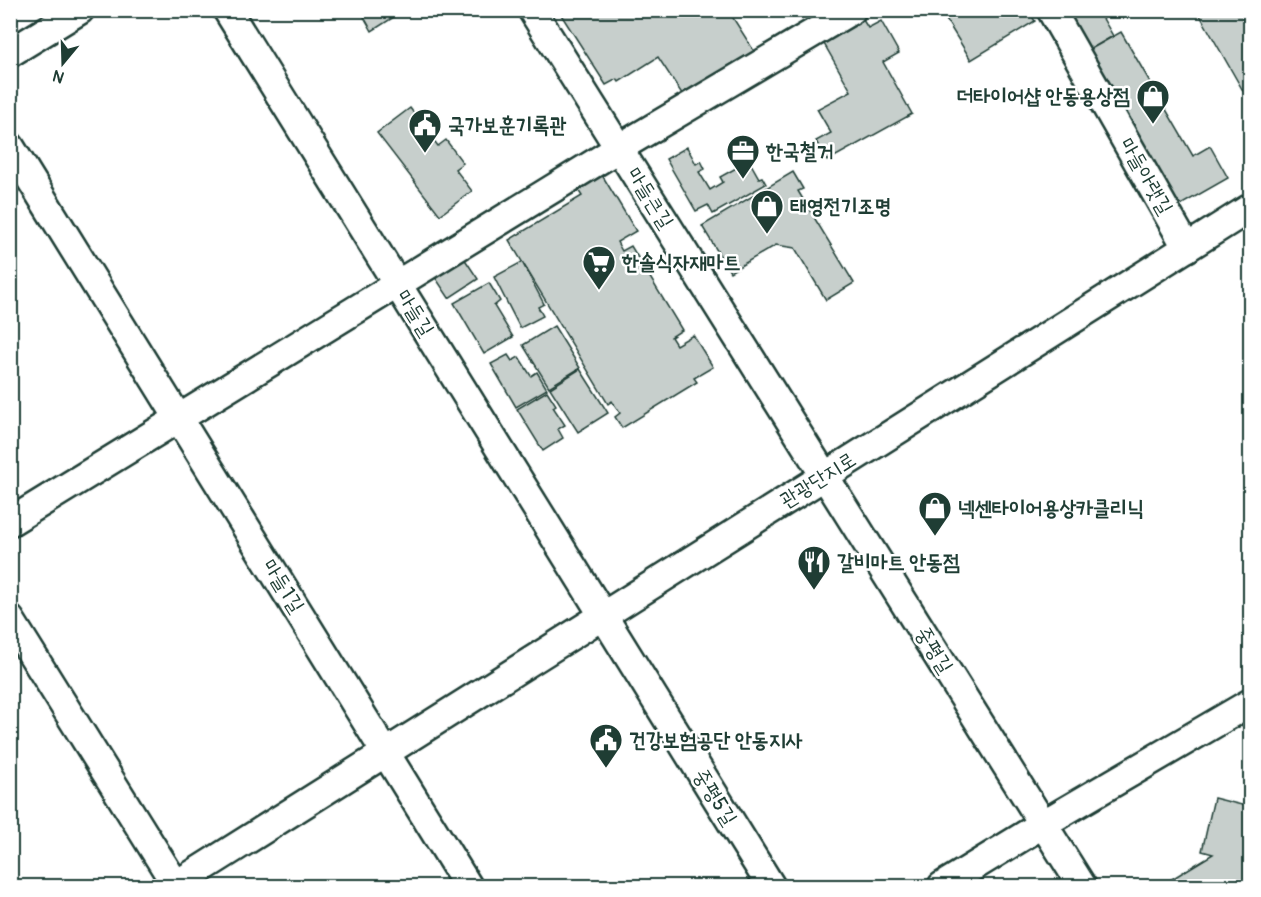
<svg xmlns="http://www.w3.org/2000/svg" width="1261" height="897" font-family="Pangolin,'Poor Story',sans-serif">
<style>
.building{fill:#c7cfcc;stroke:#1f3d34;stroke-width:1.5}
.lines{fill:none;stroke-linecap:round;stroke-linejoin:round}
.minor-casing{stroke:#1f3d34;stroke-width:32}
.minor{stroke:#fff;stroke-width:27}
.labels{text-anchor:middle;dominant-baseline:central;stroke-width:5;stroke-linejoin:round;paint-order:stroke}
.poi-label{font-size:21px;font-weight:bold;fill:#1f3d34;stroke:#fff;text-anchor:start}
.street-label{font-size:21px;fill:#1f3d34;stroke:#fff}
</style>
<rect width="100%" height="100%" fill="#fff"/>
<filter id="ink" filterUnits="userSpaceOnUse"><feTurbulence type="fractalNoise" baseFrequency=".0167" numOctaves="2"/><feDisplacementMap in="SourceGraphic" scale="12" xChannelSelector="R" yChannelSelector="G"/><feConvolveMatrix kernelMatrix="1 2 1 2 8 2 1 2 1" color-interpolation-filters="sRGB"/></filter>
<g filter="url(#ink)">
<g class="building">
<path d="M360,10H405L372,31Z"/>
<path d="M558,10H728L756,54L688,103L658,57L619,82L617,79L606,85Z"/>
<path d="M940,10H1028L1035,21L971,60Z"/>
<path d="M1058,10H1098L1113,36L1082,54Z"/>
<path d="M1197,10H1250V103Z"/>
<path d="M858,12L868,28L881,21L899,53L883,62L912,114L827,161L816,141L831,133L817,109L851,91L819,35Z"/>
<path d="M1121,32L1193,156L1210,146L1228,178L1170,211L1082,54Z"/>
<path d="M410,108L438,146L446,140L463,163L455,169L472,191L440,215L377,133Z"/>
<path d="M687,147L696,164L701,161L705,169L699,172L710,190L723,182L720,177L738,167L741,170L751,164L759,178L762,177L766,184L713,214L708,205L696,211L666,159Z"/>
<path d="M793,172L803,189L798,191L854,283L826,300L795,248L776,245L730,272L702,226Z"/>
<path d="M602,175L636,231L617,242L622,251L631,246L682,330L671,337L676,345L693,335L713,367L694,378L697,382L622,428L615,417L620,413L612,401L608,404L509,240L582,196L578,190Z"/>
<path d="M464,258L478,279L449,298L435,277Z"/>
<path d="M522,262L544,304L538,307L543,316L520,328L494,277Z"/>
<path d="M489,283L500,301L494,306L513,337L484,354L454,303Z"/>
<path d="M554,326L580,368L549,387L523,345Z"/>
<path d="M508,355L512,361L519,357L531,376L537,372L547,389L516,407L491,364Z"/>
<path d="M580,369L608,413L578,432L550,388Z"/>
<path d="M547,391L556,405L553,407L565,425L558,429L563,438L543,451L517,409Z"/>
<path d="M1214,798L1250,807V886H1163L1162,885L1213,854L1202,851Z"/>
</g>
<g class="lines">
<g class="minor-casing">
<g id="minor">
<path d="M227,10L771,886"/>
<path d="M532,10L1082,886"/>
<path d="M1051,10L1187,248"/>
<path d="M10,53L80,10"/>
<path d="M10,146L468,886"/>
<path d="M10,522L619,148L852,10"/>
<path d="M10,619L176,885"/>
<path d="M174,886L1250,208"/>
<path d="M942,886L1043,824L1250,703"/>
</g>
</g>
<use href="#minor" class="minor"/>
</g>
</g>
<defs>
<g id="shop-pin" transform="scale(1.725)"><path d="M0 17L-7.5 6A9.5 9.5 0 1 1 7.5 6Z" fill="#1f3d34" stroke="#fff"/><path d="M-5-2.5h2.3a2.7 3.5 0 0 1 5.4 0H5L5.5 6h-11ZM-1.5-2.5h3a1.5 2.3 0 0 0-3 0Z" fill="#fff"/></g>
<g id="civic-pin" transform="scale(1.725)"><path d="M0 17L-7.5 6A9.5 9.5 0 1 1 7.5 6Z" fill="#1f3d34" stroke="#fff"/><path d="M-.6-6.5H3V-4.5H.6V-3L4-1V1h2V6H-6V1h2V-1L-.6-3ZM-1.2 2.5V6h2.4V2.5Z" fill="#fff"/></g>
<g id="office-pin" transform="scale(1.725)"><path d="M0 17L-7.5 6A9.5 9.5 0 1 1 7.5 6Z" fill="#1f3d34" stroke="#fff"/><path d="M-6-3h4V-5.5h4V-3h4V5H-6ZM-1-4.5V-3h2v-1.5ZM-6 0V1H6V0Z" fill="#fff"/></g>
<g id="supermarket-pin" transform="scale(1.725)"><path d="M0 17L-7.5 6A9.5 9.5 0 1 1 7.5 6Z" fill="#1f3d34" stroke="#fff"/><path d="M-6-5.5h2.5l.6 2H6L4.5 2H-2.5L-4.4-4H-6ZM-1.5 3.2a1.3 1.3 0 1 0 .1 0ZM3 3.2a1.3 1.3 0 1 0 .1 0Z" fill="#fff"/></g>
<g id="restaurant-pin" transform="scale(1.725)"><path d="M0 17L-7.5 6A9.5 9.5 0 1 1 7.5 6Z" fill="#1f3d34" stroke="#fff"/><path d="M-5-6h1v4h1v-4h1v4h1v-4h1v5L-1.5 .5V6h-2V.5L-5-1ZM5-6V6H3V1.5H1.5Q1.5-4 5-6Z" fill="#fff"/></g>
</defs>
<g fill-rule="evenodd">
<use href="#shop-pin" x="1153" y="96"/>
<use href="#civic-pin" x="425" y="125"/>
<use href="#office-pin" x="743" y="151"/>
<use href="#shop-pin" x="767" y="206"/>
<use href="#supermarket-pin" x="599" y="262"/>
<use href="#shop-pin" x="935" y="508"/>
<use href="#restaurant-pin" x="814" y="562"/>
<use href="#civic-pin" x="606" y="740"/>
</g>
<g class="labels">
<g class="poi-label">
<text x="1130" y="96" text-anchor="end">더타이어샵 안동용상점</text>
<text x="448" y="125">국가보훈기록관</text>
<text x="766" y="151">한국철거</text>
<text x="790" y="206">태영전기조명</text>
<text x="622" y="262">한솔식자재마트</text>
<text x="958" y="508">넥센타이어용상카클리닉</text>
<text x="837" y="562">갈비마트 안동점</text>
<text x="629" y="740">건강보험공단 안동지사</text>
</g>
<g class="street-label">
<text transform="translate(1146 176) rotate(60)">마들아랫길</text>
<text transform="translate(650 198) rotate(58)">마들큰길</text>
<text transform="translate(415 313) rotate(58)">마들길</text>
<text transform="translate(818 480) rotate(-32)">관광단지로</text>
<text transform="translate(283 586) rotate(58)">마들1길</text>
<text transform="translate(934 650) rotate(58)">중평길</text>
<text transform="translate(715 797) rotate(58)">중평5길</text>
</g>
</g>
<rect width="1261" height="897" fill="none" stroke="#fff" stroke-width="36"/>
<rect x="18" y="18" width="1225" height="861" fill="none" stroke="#1f3d34" stroke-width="2" filter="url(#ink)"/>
<g transform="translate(63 63) rotate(199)" stroke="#ffffff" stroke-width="4.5" paint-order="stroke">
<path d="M0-4.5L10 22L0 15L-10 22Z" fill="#1f3d34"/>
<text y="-9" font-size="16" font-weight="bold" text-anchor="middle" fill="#1f3d34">N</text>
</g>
</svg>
